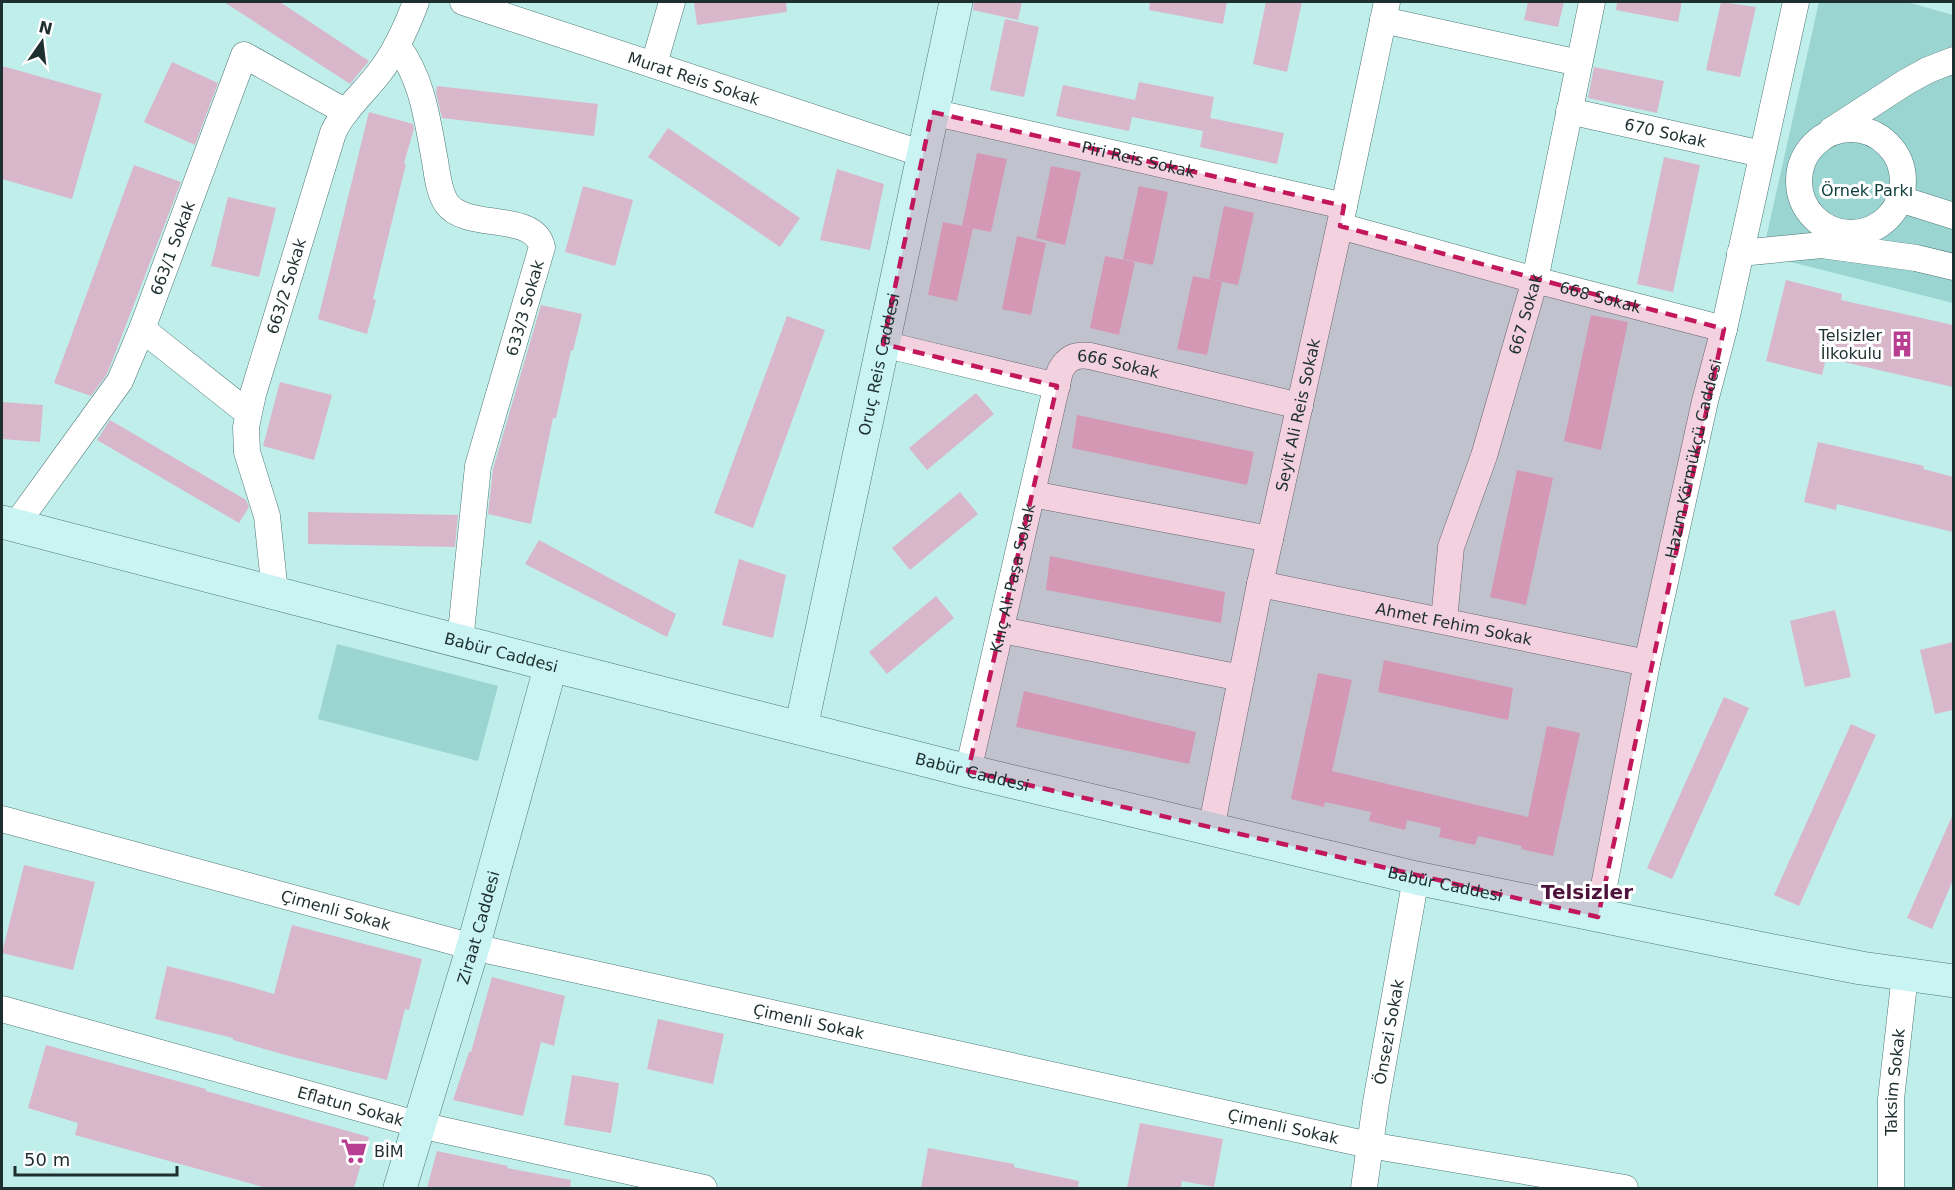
<svg xmlns="http://www.w3.org/2000/svg" width="1955" height="1190" font-family="'DejaVu Sans',sans-serif">
<style>
.green{fill:#9bd5d2}
.building{fill:#d9b7cb}
.lines{fill:none;stroke-linecap:round;stroke-linejoin:round}
.street-casing{stroke:#4d7775;stroke-width:27}
.secondary-casing{stroke:#4d7775;stroke-width:34}
.street{stroke:#fff;stroke-width:26}
.secondary{stroke:#c9f4f3;stroke-width:33}
.marked{fill:#c2185b;fill-opacity:0.2;stroke:#c2185b;stroke-width:4.5;stroke-dasharray:12 8;stroke-linejoin:round}
.labels{text-anchor:middle;dominant-baseline:central;stroke-width:6;stroke-linejoin:round;paint-order:stroke}
.street-label{font-size:16px;fill:#1d2f2e;stroke:#fff}
.park-label{font-size:16px;fill:#10403e;stroke:#fff}
.poi-label{font-size:16px;fill:#1d2f2e;stroke:#fff;text-anchor:end}
.quarter-label{font-size:20px;font-weight:bold;fill:#4d133b;stroke:#fff}
</style>
<rect width="100%" height="100%" fill="#c0eeeb"/>
<g class="green">
<path d="M1819,2H1907L1953,15V303L1783,260L1760,265Z"/>
<path d="M337,644L498,686L478,761L318,719Z"/>
</g>
<g class="building">
<path d="M224,2H280L369,61L350,84Z"/>
<path d="M694,2H786L787,12L697,25Z"/>
<path d="M974,2H1022L1018,20L973,10Z"/>
<path d="M1150,2H1227L1223,24L1149,10Z"/>
<path d="M1266,2H1302L1287,72L1253,64Z"/>
<path d="M1528,2H1564L1558,27L1524,20Z"/>
<path d="M1617,2H1682L1678,22L1616,10Z"/>
<path d="M1721,2L1756,7L1740,77L1706,70Z"/>
<path d="M1005,19L1039,27L1024,97L990,90Z"/>
<path d="M172,62L218,83L195,145L144,122Z"/>
<path d="M2,66L102,94L72,199L2,179Z"/>
<path d="M1594,67L1664,81L1657,113L1588,98Z"/>
<path d="M1139,82L1214,97L1210,118L1284,133L1277,164L1200,147L1203,131L1132,117L1129,131L1056,116L1063,85L1135,100Z"/>
<path d="M437,86L598,104L594,136L442,118L436,93Z"/>
<path d="M369,112L413,124L414,129L404,163L406,164L373,299L376,300L367,334L318,319Z"/>
<path d="M668,128L800,218L780,247L648,157Z"/>
<path d="M977,153L1007,159L991,232L962,226Z"/>
<path d="M1664,157L1700,165L1673,292L1637,284Z"/>
<path d="M134,165L181,182L114,356L107,374L91,396L54,383Z"/>
<path d="M1051,166L1081,172L1065,245L1036,238Z"/>
<path d="M837,169L884,184L870,250L820,240Z"/>
<path d="M583,186L633,200L615,266L565,252Z"/>
<path d="M1139,186L1168,192L1153,265L1123,259Z"/>
<path d="M228,197L276,208L259,277L211,266Z"/>
<path d="M1224,206L1254,213L1238,285L1209,279Z"/>
<path d="M943,222L973,228L957,301L928,295Z"/>
<path d="M1017,236L1046,243L1031,315L1002,309Z"/>
<path d="M1105,256L1135,262L1119,335L1090,328Z"/>
<path d="M1193,276L1222,282L1207,355L1177,349Z"/>
<path d="M1786,280L1842,294L1841,300L1953,325V387L1826,358L1822,375L1766,361Z"/>
<path d="M541,305L582,314L573,351L571,350L556,418H553L531,524L488,514L493,469Z"/>
<path d="M1591,315L1628,322L1601,450L1564,441Z"/>
<path d="M787,316L825,330L753,528L714,513Z"/>
<path d="M280,382L332,395L314,460L263,446Z"/>
<path d="M976,393L994,414L927,470L909,448Z"/>
<path d="M2,402L43,405L40,442L2,439Z"/>
<path d="M1077,415L1254,452L1247,485L1072,448Z"/>
<path d="M110,420L246,500L249,507L239,523L97,440Z"/>
<path d="M1818,442L1924,466L1923,469L1953,477V532L1837,504L1836,510L1804,502Z"/>
<path d="M1517,470L1553,478L1526,605L1490,597Z"/>
<path d="M960,492L978,514L910,570L892,548Z"/>
<path d="M308,512L458,515L455,547L308,544Z"/>
<path d="M539,540L676,614L667,637L525,564Z"/>
<path d="M1050,556L1225,592L1221,623L1046,590Z"/>
<path d="M739,559L786,575L773,638L722,625Z"/>
<path d="M936,596L954,618L887,674L869,652Z"/>
<path d="M1835,610L1851,677L1805,687L1790,621Z"/>
<path d="M1953,642V710L1935,714L1920,650Z"/>
<path d="M1384,660L1513,688L1508,720L1378,692Z"/>
<path d="M1318,673L1352,680L1332,771L1528,817L1547,726L1580,733L1553,856L1521,849L1522,846L1478,836L1475,845L1439,837L1441,828L1407,820L1405,830L1369,821L1371,812L1325,802L1324,807L1291,799Z"/>
<path d="M1024,691L1196,732L1189,764L1016,727Z"/>
<path d="M1724,697L1749,708L1672,879L1647,868Z"/>
<path d="M1851,724L1876,735L1799,906L1774,895Z"/>
<path d="M1953,814V880L1932,929L1907,918Z"/>
<path d="M24,865L95,882L73,970L2,953Z"/>
<path d="M292,925L422,959L409,1010L405,1009L387,1080L289,1056L233,1040V1038L155,1019L167,966L232,982L274,994Z"/>
<path d="M492,977L565,996L554,1046L541,1042L523,1116L453,1100L469,1052H471Z"/>
<path d="M658,1019L724,1034L713,1084L647,1069Z"/>
<path d="M46,1045L206,1089V1091L369,1137L354,1188H267L75,1135L78,1123L28,1108Z"/>
<path d="M572,1075L619,1083L611,1133L564,1125Z"/>
<path d="M1140,1123L1223,1139L1214,1187L1182,1181L1181,1188H1127Z"/>
<path d="M928,1148L1014,1164V1167L1079,1181L1078,1188H921Z"/>
<path d="M437,1151L508,1166L507,1168L571,1180L570,1188H427Z"/>
</g>
<g class="lines">
<g class="street-casing">
<g id="street">
<path id="s1" d="M463,2L923,154"/>
<path d="M1383,20L1579,63"/>
<path d="M397,45C423,80 427,119 435,161C437,174 439,193 447,204C467,231 534,211 542,247L478,466L460,642"/>
<path d="M654,64L672,2"/>
<path id="s2" d="M1569,111L1762,154"/>
<path id="s3" d="M932,112L1344,206"/>
<circle cx="1851" cy="181" r="52"/>
<path d="M1832,130L1906,82L1928,70L1954,60"/>
<path d="M1900,199L1954,216"/>
<path id="s4" d="M1340,226L1535,280L1724,329"/>
<path d="M1740,253L1822,245L1916,258L1954,267"/>
<path d="M142,329L248,413"/>
<path d="M883,344L1057,386"/>
<path d="M1032,494L1270,539"/>
<path id="s5" d="M15,526L120,381L142,329L244,55L346,112"/>
<path id="s6" d="M1260,584L1647,663"/>
<path id="s7" d="M275,593L267,516L247,452L246,427L253,394L333,133C343,110 364,93 379,73C396,52 407,26 416,2"/>
<path id="s8" d="M1444,620L1451,547L1484,456L1535,280L1592,2"/>
<path d="M1002,630L1241,678"/>
<path id="s9" d="M968,771L1060,371C1067,358 1075,354 1090,356L1300,406"/>
<path id="s10" d="M2,819L473,947L1369,1145L1625,1188"/>
<path id="s11" d="M1211,829L1260,584L1344,206L1387,2"/>
<path id="s12" d="M1598,917L1647,663L1705,401L1724,329L1796,2"/>
<path id="s13" d="M2,1009L420,1125L704,1188"/>
<path id="s14" d="M1364,1188L1376,1102L1416,878"/>
<path id="s15" d="M1891,1188V1099L1905,975"/>
</g>
</g>
<g class="secondary-casing">
<g id="secondary">
<path id="s16" d="M2,522L551,665L968,771L1416,878L1753,947L1861,968L1954,981"/>
<path id="s17" d="M801,728L956,2"/>
<path id="s18" d="M400,1188L473,947L551,665"/>
</g>
</g>
<use href="#street" class="street"/>
<use href="#secondary" class="secondary"/>
</g>
<path class="marked" d="M932,112L1344,206L1340,226L1724,329L1598,917L968,771L1057,386L883,344Z"/>
<defs>
<g id="building-bare" transform="scale(2.07)"><path d="M-4-6H4V6H1V3H-1V6H-4ZM-2.5-4.3h1.7v1.8h-1.7ZM.8-4.3h1.7v1.8H.8ZM-2.5-1h1.7V.8h-1.7ZM.8-1h1.7V.8H.8Z" fill="#b83e91" stroke="#fff" stroke-width="2.5" paint-order="stroke"/></g>
<g id="supermarket-bare" transform="scale(2.07)"><path d="M-6-5.5h2.5l.6 2H6L4.5 2H-2.5L-4.4-4H-6ZM-1.5 3.2a1.3 1.3 0 1 0 .1 0ZM3 3.2a1.3 1.3 0 1 0 .1 0Z" fill="#b83e91" stroke="#fff" stroke-width="2.5" paint-order="stroke"/></g>
</defs>
<g fill-rule="evenodd">
<use href="#building-bare" x="1902" y="344"/>
<use href="#supermarket-bare" x="354" y="1151"/>
</g>
<g class="labels">
<g class="street-label">
<text stroke="none"><textPath href="#s1" startOffset="243">Murat Reis Sokak</textPath></text>
<text stroke="none"><textPath href="#s2" startOffset="99">670 Sokak</textPath></text>
<text stroke="none"><textPath href="#s3" startOffset="212">Piri Reis Sokak</textPath></text>
<text stroke="none"><textPath href="#s5" startOffset="322">663/1 Sokak</textPath></text>
<text stroke="none"><textPath href="#s7" startOffset="316">663/2 Sokak</textPath></text>
<text stroke="none"><textPath href="#s4" startOffset="270">668 Sokak</textPath></text>
<text transform="translate(525 308) rotate(-74)">633/3 Sokak</text>
<text stroke="none"><textPath href="#s8" startOffset="318">667 Sokak</textPath></text>
<text stroke="none"><textPath href="#s17" startOffset="372">Oruç Reis Caddesi</textPath></text>
<text stroke="none"><textPath href="#s9" startOffset="476">666 Sokak</textPath></text>
<text stroke="none"><textPath href="#s11" startOffset="423">Seyit Ali Reis Sokak</textPath></text>
<text stroke="none"><textPath href="#s12" startOffset="468">Hazım Körmükçü Caddesi</textPath></text>
<text stroke="none"><textPath href="#s9" startOffset="198">Kılıç Ali Paşa Sokak</textPath></text>
<text stroke="none"><textPath href="#s6" startOffset="198">Ahmet Fehim Sokak</textPath></text>
<text stroke="none"><textPath href="#s16" startOffset="516">Babür Caddesi</textPath></text>
<text stroke="none"><textPath href="#s16" startOffset="1002">Babür Caddesi</textPath></text>
<text stroke="none"><textPath href="#s16" startOffset="1488">Babür Caddesi</textPath></text>
<text stroke="none"><textPath href="#s10" startOffset="346">Çimenli Sokak</textPath></text>
<text stroke="none"><textPath href="#s18" startOffset="272">Ziraat Caddesi</textPath></text>
<text stroke="none"><textPath href="#s10" startOffset="832">Çimenli Sokak</textPath></text>
<text stroke="none"><textPath href="#s14" startOffset="158">Önsezi Sokak</textPath></text>
<text stroke="none"><textPath href="#s15" startOffset="106">Taksim Sokak</textPath></text>
<text stroke="none"><textPath href="#s13" startOffset="362">Eflatun Sokak</textPath></text>
<text stroke="none"><textPath href="#s10" startOffset="1318">Çimenli Sokak</textPath></text>
</g>
<g class="park-label">
<text x="1867" y="190">Örnek Parkı</text>
</g>
<g class="poi-label">
<text x="1882" y="335">Telsizler<tspan x="1882" dy="18">İlkokulu</tspan></text>
<text x="374" y="1151" text-anchor="start">BİM</text>
</g>
<g class="quarter-label">
<text x="1587" y="892">Telsizler</text>
</g>
</g>
<rect width="1955" height="1190" fill="none" stroke="#1d2f2e" stroke-width="6"/>
<g transform="translate(42 42) rotate(14)" stroke="#ffffff" stroke-width="4.5" paint-order="stroke">
<path d="M0-4.5L10 22L0 15L-10 22Z" fill="#1d2f2e"/>
<text y="-9" font-size="16" font-weight="bold" text-anchor="middle" fill="#1d2f2e">N</text>
</g>
<path d="M15 1166v9h162v-9" fill="none" stroke="#1d2f2e" stroke-width="3"/>
<text x="24" y="1166" font-size="18" fill="#1d2f2e" stroke="#ffffff" stroke-width="4.5" paint-order="stroke">50 m</text>
</svg>
